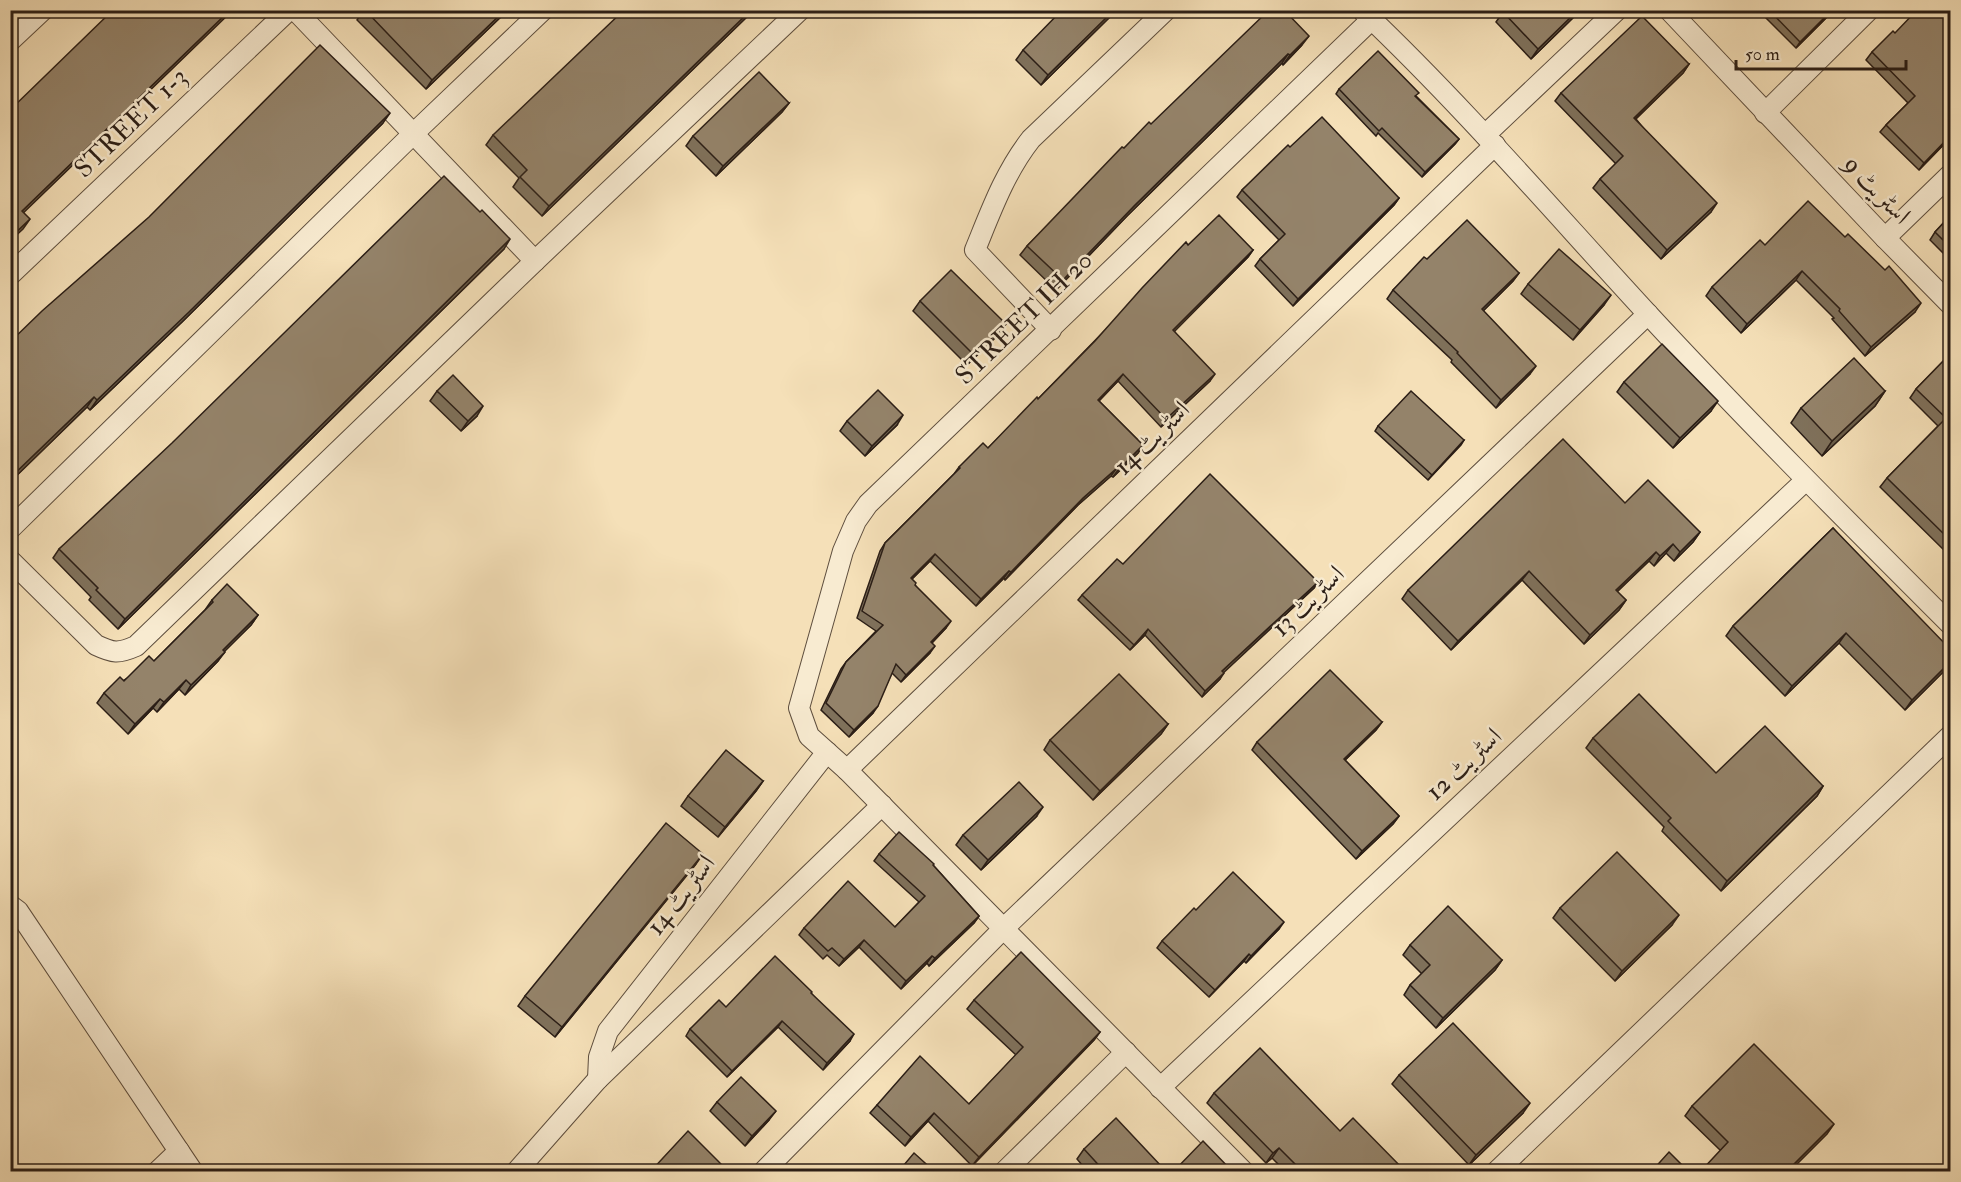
<svg xmlns="http://www.w3.org/2000/svg" width="1961" height="1182" font-family="'IM FELL Double Pica',Amiri,serif">
<style>
.lines{fill:none;stroke-linecap:round;stroke-linejoin:round}
.street-casing{stroke:#5e4e3e;stroke-width:22}
.street{stroke:#f8ebd1;stroke-width:20}
.wall{fill:#7f715b;stroke:#2b1e16;stroke-width:1.5}
.shaded-wall{fill:#685c4a;stroke:#2b1e16;stroke-width:1.5}
.building{fill:#94836a;stroke:#2b1e16;stroke-width:1.5}
.labels{text-anchor:middle;dominant-baseline:central;stroke-width:5;stroke-linejoin:round;paint-order:stroke}
.street-label{font-size:26px;fill:#2b1e16;stroke:#f8ebd1}
</style>
<rect width="100%" height="100%" fill="#f5e0b8"/>
<filter id="stains"><feTurbulence type="fractalNoise" baseFrequency=".00333" numOctaves="4"/><feColorMatrix values="0 0 0 0 .2 0 0 0 0 .09 0 0 0 0 .02 0 0 0 .5 -.17"/></filter>
<radialGradient id="worn" r=".72"><stop offset=".6" stop-color="#630" stop-opacity="0"/><stop offset="1" stop-color="#630" stop-opacity=".3"/></radialGradient>
<g class="lines">
<g class="street-casing">
<g id="street">
<path d="M295,10L535,261"/>
<path d="M1669,10L1885,238L1950,304"/>
<path d="M1363,11C1463,106 1553,211 1646,312C1745,419 1848,522 1950,624"/>
<path d="M10,41L43,10"/>
<path d="M1765,113L1869,10"/>
<path d="M1485,135L1617,10"/>
<path d="M1885,238L1950,175"/>
<path d="M10,275L289,10"/>
<path d="M1051,330L975,250C991,211 1005,172 1031,139L1166,10"/>
<path d="M10,529L412,135L543,10"/>
<path d="M10,560L96,645C113,653 118,654 136,646L535,261L800,10"/>
<path d="M847,770L1495,145"/>
<path d="M10,905L18,911L193,1172"/>
<path d="M598,1079L599,1057L608,1031L827,752"/>
<path d="M1160,1088L1806,480"/>
<path d="M157,1172L179,1151"/>
<path d="M516,1172L598,1079L882,805"/>
<path d="M763,1172L1004,928L1648,314"/>
<path d="M1004,1172L1126,1052"/>
<path d="M1244,1172L847,770L809,736L799,708L843,551L856,521L868,504L1372,19"/>
<path d="M1496,1172L1950,736"/>
</g>
</g>
<use href="#street" class="street"/>
</g>
<g class="wall">
<path d="M364,10H508L426,89L357,20Z"/>
<path d="M754,10L542,216L513,187L519,178L486,145L493,135Z"/>
<path d="M1117,10L1041,85L1016,60L1023,50Z"/>
<path d="M1581,10L1531,59L1496,22L1503,12Z"/>
<path d="M1758,10H1834L1796,48Z"/>
<path d="M1895,33L1950,138L1919,170L1880,132L1886,125L1908,103L1866,60L1872,52Z"/>
<path d="M1302,45L1283,65L1282,63L1127,216L1056,290L1020,255L1027,246L1124,148Z"/>
<path d="M1689,64L1683,73L1636,119L1711,212L1661,259L1593,188L1600,179L1616,164L1555,101L1561,93Z"/>
<path d="M1339,89L1416,96L1459,139L1455,144L1422,177L1378,133L1376,136L1336,94Z"/>
<path d="M789,103L782,112L716,176L686,146L693,136Z"/>
<path d="M383,123L182,322L90,410L87,407L10,482V342Z"/>
<path d="M1290,147L1399,198L1394,205L1293,306L1255,266L1260,259L1279,240L1237,197L1242,190Z"/>
<path d="M480,212L504,249L118,629L89,600L91,597L53,558L59,549Z"/>
<path d="M1950,216V260L1930,240L1935,232Z"/>
<path d="M1188,245L1253,250L1248,257L1174,331L1210,381L1161,427L1118,381L1099,401L1143,445L1138,453L1113,477L1111,476L1078,505L1005,580L1004,578L976,606L930,561L912,579L915,585L946,628L932,643L930,653L901,682L892,673L873,713L849,737L821,710L841,669L846,662L876,631L857,618L880,551L885,543L954,474L959,467L988,448L1038,399Z"/>
<path d="M1765,245L1915,312L1865,356L1832,319L1834,318L1796,280L1741,333L1706,296L1712,287Z"/>
<path d="M1427,259L1519,273L1513,281L1483,311L1530,374L1496,408L1451,362L1452,360L1387,299L1393,290Z"/>
<path d="M1528,284L1604,305L1573,340L1521,294Z"/>
<path d="M920,301L1006,324L999,334L967,365L913,311Z"/>
<path d="M1950,354V556L1880,487L1887,478L1938,426L1910,398L1916,389Z"/>
<path d="M1624,382L1711,411L1673,448L1617,392Z"/>
<path d="M437,391L477,416L461,431L430,401Z"/>
<path d="M1885,391L1875,406L1822,456L1791,423L1801,408Z"/>
<path d="M847,421L897,425L865,456L840,431Z"/>
<path d="M1378,426L1464,440L1428,480L1375,431Z"/>
<path d="M1625,503L1700,532L1693,542L1674,561L1666,553L1654,566L1649,561L1617,592L1626,600L1619,610L1584,644L1522,580L1451,650L1402,599L1408,590Z"/>
<path d="M1833,528L1950,665L1905,710L1839,643L1785,696L1726,636L1733,626Z"/>
<path d="M1123,564L1314,588L1223,672L1220,679L1202,697L1145,635L1130,650L1078,600L1082,595Z"/>
<path d="M212,600L258,615L251,625L224,651L218,661L185,695L179,689L157,712L153,708L128,734L97,703L104,693L154,661L205,610Z"/>
<path d="M1382,722L1376,730L1345,760L1399,816L1393,824L1356,859L1252,750L1257,742Z"/>
<path d="M1168,724L1161,734L1093,800L1044,750L1050,740Z"/>
<path d="M1593,738L1716,773L1823,786L1817,796L1721,891L1662,831L1664,827L1586,748Z"/>
<path d="M763,781L756,791L718,837L681,806L688,796Z"/>
<path d="M1036,817L981,870L956,845L963,835Z"/>
<path d="M879,854L933,865L979,916L974,923L929,966L927,963L901,989L859,947L839,966L827,955L823,959L799,935L804,928L895,927L919,902L874,861Z"/>
<path d="M696,864L555,1037L518,1006L525,996Z"/>
<path d="M1560,908L1672,925L1615,981L1553,918Z"/>
<path d="M1196,910L1279,929L1246,963L1244,961L1209,997L1157,948L1162,941Z"/>
<path d="M1410,945L1502,960L1495,970L1436,1028L1404,995L1410,985L1422,974L1403,955Z"/>
<path d="M811,993L850,1041L823,1070L778,1027L727,1077L686,1036L690,1029L726,1007Z"/>
<path d="M974,1000L1100,1032L1094,1040L972,1166L928,1121L905,1146L870,1113L877,1105L969,1104L998,1074L1016,1055L967,1009Z"/>
<path d="M1399,1075L1523,1113L1469,1165L1392,1084Z"/>
<path d="M1214,1093L1340,1131L1406,1172H1286L1272,1158L1266,1163L1207,1103Z"/>
<path d="M717,1102L769,1120L745,1146L710,1111Z"/>
<path d="M1692,1106L1827,1134L1720,1150L1685,1116Z"/>
<path d="M1084,1149L1159,1172H1088L1077,1159Z"/>
</g>
<g class="shaded-wall">
<path d="M230,10H233L15,221L22,211Z"/>
<path d="M505,10H508L426,89L432,80Z"/>
<path d="M751,10H754L542,216L549,206Z"/>
<path d="M1114,10H1117L1041,85L1048,75Z"/>
<path d="M1578,10H1581L1531,59L1538,49Z"/>
<path d="M1832,10H1834L1796,48L1800,42Z"/>
<path d="M1309,36L1302,45L1283,65L1290,55Z"/>
<path d="M1288,54L1282,63L1127,216L1056,290L1063,280L1134,206Z"/>
<path d="M1689,64L1683,73L1628,126L1634,118Z"/>
<path d="M789,103L782,112L716,176L723,166Z"/>
<path d="M390,113L383,123L182,322L90,410L97,400Z"/>
<path d="M1950,136V138L1919,170L1924,163Z"/>
<path d="M1459,139L1455,144L1422,177L1425,172Z"/>
<path d="M1399,198L1394,205L1293,306L1298,299Z"/>
<path d="M1717,203L1711,212L1661,259L1667,250Z"/>
<path d="M30,219L23,229L10,241V238Z"/>
<path d="M510,239L504,249L118,629L125,619Z"/>
<path d="M1253,250L1248,257L1168,338L1173,330Z"/>
<path d="M1802,271L1796,280L1741,333L1747,324Z"/>
<path d="M1519,273L1513,281L1476,318L1482,309Z"/>
<path d="M1611,295L1604,305L1573,340L1580,330Z"/>
<path d="M1921,303L1915,312L1865,356L1871,347Z"/>
<path d="M1006,324L999,334L967,365L974,355Z"/>
<path d="M1536,366L1530,374L1496,408L1501,400Z"/>
<path d="M1123,374L1118,381L1093,407L1098,400Z"/>
<path d="M1215,374L1210,381L1161,427L1166,419Z"/>
<path d="M1885,391L1875,406L1822,456L1832,441Z"/>
<path d="M94,397L87,407L10,482V478Z"/>
<path d="M1718,401L1711,411L1673,448L1680,438Z"/>
<path d="M483,406L477,416L461,431L468,421Z"/>
<path d="M903,415L897,425L865,456L872,446Z"/>
<path d="M1464,440L1461,445L1428,480L1432,475Z"/>
<path d="M1143,445L1138,453L1113,477L1118,470Z"/>
<path d="M1116,469L1111,476L1078,505L1005,580L1011,572L1083,498Z"/>
<path d="M1700,532L1693,542L1674,561L1680,552Z"/>
<path d="M1673,544L1666,553L1654,566L1660,556Z"/>
<path d="M1656,552L1649,561L1609,599L1616,590Z"/>
<path d="M935,554L930,561L906,585L911,578Z"/>
<path d="M1009,571L1004,578L976,606L981,599Z"/>
<path d="M1529,571L1522,580L1451,650L1458,641Z"/>
<path d="M1318,582L1314,588L1219,677L1222,671Z"/>
<path d="M1626,600L1619,610L1584,644L1590,635Z"/>
<path d="M258,615L251,625L216,660L223,650Z"/>
<path d="M951,621L946,628L926,649L931,642Z"/>
<path d="M1148,629L1145,635L1130,650L1134,645Z"/>
<path d="M1846,633L1839,643L1785,696L1792,686Z"/>
<path d="M935,646L930,653L901,682L906,675Z"/>
<path d="M225,652L218,661L185,695L191,685Z"/>
<path d="M1950,662V665L1905,710L1912,700Z"/>
<path d="M1224,673L1220,679L1202,697L1205,691Z"/>
<path d="M186,680L179,689L157,712L164,702Z"/>
<path d="M160,699L153,708L128,734L135,724Z"/>
<path d="M878,706L873,713L849,737L854,730Z"/>
<path d="M1382,722L1376,730L1338,767L1344,759Z"/>
<path d="M1168,724L1161,734L1093,800L1100,791Z"/>
<path d="M763,781L756,791L718,837L725,827Z"/>
<path d="M1823,786L1817,796L1721,891L1727,881Z"/>
<path d="M1043,807L1036,817L981,870L988,860Z"/>
<path d="M1399,816L1393,824L1356,859L1362,851Z"/>
<path d="M703,854L696,864L555,1037L562,1027Z"/>
<path d="M1679,915L1672,925L1615,981L1622,971Z"/>
<path d="M979,916L974,923L929,966L935,958Z"/>
<path d="M1284,922L1279,929L1246,963L1251,956Z"/>
<path d="M864,940L859,947L839,966L844,959Z"/>
<path d="M1249,954L1244,961L1209,997L1215,990Z"/>
<path d="M932,956L927,963L901,989L906,981Z"/>
<path d="M1502,960L1495,970L1436,1028L1443,1018Z"/>
<path d="M782,1021L778,1027L727,1077L732,1071Z"/>
<path d="M1100,1032L1094,1040L972,1166L979,1157Z"/>
<path d="M854,1034L850,1041L823,1070L827,1063Z"/>
<path d="M1530,1103L1523,1113L1469,1165L1476,1155Z"/>
<path d="M776,1111L769,1120L745,1146L752,1136Z"/>
<path d="M934,1113L928,1121L905,1146L911,1137Z"/>
<path d="M1834,1124L1827,1134L1789,1172H1786Z"/>
<path d="M1279,1148L1272,1158L1266,1163L1273,1153Z"/>
</g>
<g class="building">
<path d="M113,10H230L22,211L30,219L10,238V120L12,118L10,117V110Z"/>
<path d="M365,10H505L432,80Z"/>
<path d="M624,10H751L549,206L520,177L527,170L493,135Z"/>
<path d="M1062,10H1114L1048,75L1023,50Z"/>
<path d="M1269,10H1284L1309,36L1290,55L1288,54L1134,206L1063,280L1027,246L1122,147L1124,148L1149,122L1151,124Z"/>
<path d="M1505,10H1578L1538,49L1503,12Z"/>
<path d="M1769,10H1832L1800,42Z"/>
<path d="M1917,10H1950V136L1924,163L1886,125L1915,96L1872,52L1893,31L1895,33Z"/>
<path d="M1642,16L1689,64L1634,118L1717,203L1667,250L1600,179L1623,156L1561,93Z"/>
<path d="M320,45L390,113L189,312L97,400L94,397L10,478V342L42,311L149,217Z"/>
<path d="M1378,51L1419,93L1415,96L1459,139L1425,172L1382,128L1379,131L1339,89Z"/>
<path d="M759,72L789,103L723,166L693,136Z"/>
<path d="M1322,117L1399,198L1298,299L1260,259L1285,234L1242,190L1288,145L1290,147Z"/>
<path d="M444,176L480,212L482,210L510,239L125,619L96,590L98,588L59,549L172,443Z"/>
<path d="M1808,201L1845,237L1848,234L1885,270L1889,266L1921,303L1871,347L1839,311L1840,309L1802,271L1747,324L1712,287L1760,240L1765,245Z"/>
<path d="M1219,215L1253,250L1173,330L1215,374L1166,419L1123,374L1098,400L1143,445L1118,470L1116,469L1083,498L1011,572L1009,571L981,599L935,554L911,578L916,583L915,585L951,621L931,642L935,646L906,675L896,664L878,706L854,730L826,703L846,662L883,625L862,611L885,543L960,468L959,467L983,443L988,448L1037,397L1038,399L1095,341L1142,288L1186,242L1188,245Z"/>
<path d="M1950,216V247L1935,232Z"/>
<path d="M1467,220L1519,273L1482,309L1536,366L1501,400L1457,353L1458,352L1393,290L1424,257L1427,259Z"/>
<path d="M1559,249L1611,295L1580,330L1528,284Z"/>
<path d="M951,270L1006,324L974,355L920,301Z"/>
<path d="M1662,344L1718,401L1680,438L1624,382Z"/>
<path d="M1950,354V540L1887,478L1946,418L1916,389Z"/>
<path d="M1854,358L1885,391L1832,441L1801,408Z"/>
<path d="M453,375L483,406L468,421L437,391Z"/>
<path d="M878,390L903,415L872,446L847,421Z"/>
<path d="M1411,391L1464,440L1432,475L1378,426Z"/>
<path d="M1563,439L1625,503L1648,480L1700,532L1680,552L1673,544L1660,556L1656,552L1616,590L1626,600L1590,635L1529,571L1458,641L1408,590Z"/>
<path d="M1210,474L1318,582L1222,671L1224,673L1205,691L1148,629L1134,645L1082,595L1117,559L1123,564Z"/>
<path d="M1833,528L1950,649V662L1912,700L1846,633L1792,686L1733,626Z"/>
<path d="M227,584L258,615L223,650L225,652L191,685L186,680L164,702L160,699L135,724L104,693L120,677L124,681L149,656L154,661L213,602L212,600Z"/>
<path d="M1330,670L1382,722L1344,759L1399,816L1362,851L1257,742Z"/>
<path d="M1119,674L1168,724L1100,791L1050,740Z"/>
<path d="M1639,694L1716,773L1765,726L1823,786L1727,881L1668,821L1671,818L1593,738Z"/>
<path d="M726,750L763,781L725,827L688,796Z"/>
<path d="M1019,782L1043,807L988,860L963,835Z"/>
<path d="M666,823L703,854L562,1027L525,996Z"/>
<path d="M899,832L934,864L933,865L979,916L935,958L932,956L906,981L864,940L844,959L832,948L828,951L804,928L848,881L895,927L925,896L879,854Z"/>
<path d="M1617,852L1679,915L1622,971L1560,908Z"/>
<path d="M1233,872L1284,922L1251,956L1249,954L1215,990L1162,941L1194,908L1196,910Z"/>
<path d="M1448,906L1502,960L1443,1018L1410,985L1430,965L1410,945Z"/>
<path d="M1021,952L1100,1032L979,1157L934,1113L911,1137L877,1105L920,1056L969,1104L1023,1047L974,1000Z"/>
<path d="M775,956L812,992L811,993L854,1034L827,1063L782,1021L732,1071L690,1029L719,1000L726,1007Z"/>
<path d="M1453,1023L1530,1103L1476,1155L1399,1075Z"/>
<path d="M1754,1044L1834,1124L1786,1172H1700L1728,1142L1692,1106Z"/>
<path d="M1260,1048L1340,1131L1353,1118L1406,1172H1303L1279,1148L1273,1153L1214,1093Z"/>
<path d="M741,1077L776,1111L752,1136L717,1102Z"/>
<path d="M1116,1118L1162,1167L1157,1172H1105L1084,1149Z"/>
<path d="M688,1131L724,1167L720,1172H650Z"/>
<path d="M1203,1141L1233,1172H1173Z"/>
<path d="M1669,1152L1689,1172H1651Z"/>
<path d="M914,1153L935,1172H898Z"/>
</g>
<g class="labels">
<g class="street-label">
<text transform="translate(131 123) rotate(-44)">STREET 1-3</text>
<text transform="translate(1877 190) rotate(46)">اسٹریٹ 9</text>
<text transform="translate(1024 318) rotate(-44)">STREET IH 20</text>
<text transform="translate(1152 438) rotate(-44)">اسٹریٹ 14</text>
<text transform="translate(1308 601) rotate(-44)">اسٹریٹ 13</text>
<text transform="translate(1464 764) rotate(-43)">اسٹریٹ 12</text>
<text transform="translate(681 895) rotate(-52)">اسٹریٹ 14</text>
</g>
</g>
<rect width="1961" height="1182" fill="none" stroke="#f5e0b8" stroke-width="36"/>
<rect x="12" y="12" width="1937" height="1158" fill="none" stroke="#2b1e16" stroke-width="3"/>
<rect x="18" y="18" width="1925" height="1146" fill="none" stroke="#2b1e16" stroke-width="1.5"/>
<path d="M1736 60v9h170v-9" fill="none" stroke="#2b1e16" stroke-width="3"/>
<text x="1745" y="60" font-size="18" fill="#2b1e16" stroke="#f8ebd1" stroke-width="4.5" paint-order="stroke">50 m</text>
<rect width="100%" height="100%" filter="url(#stains)"/>
<rect width="100%" height="100%" fill="url(#worn)"/>
</svg>
